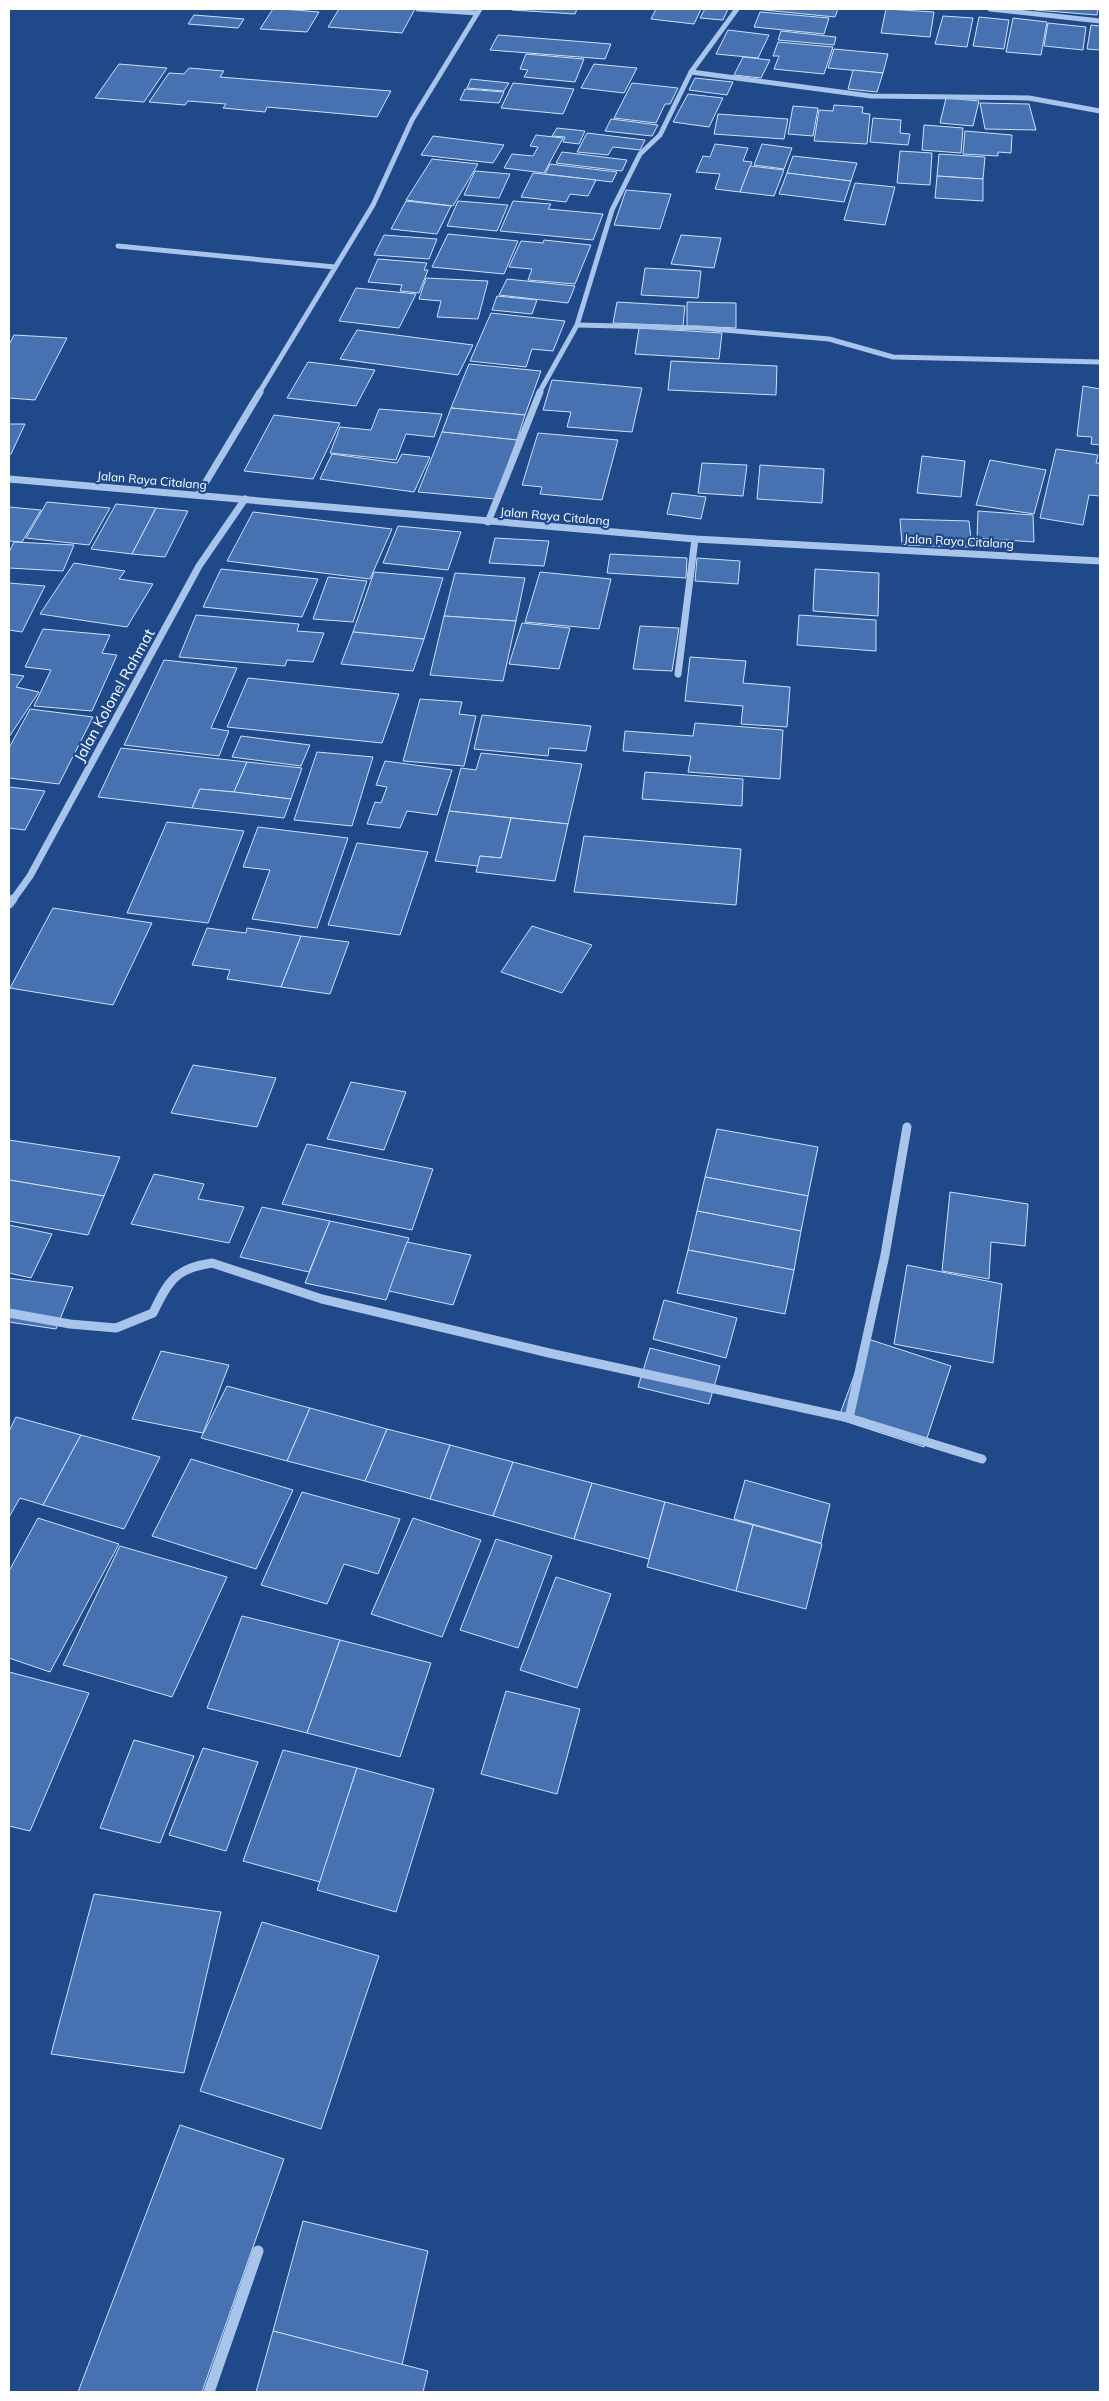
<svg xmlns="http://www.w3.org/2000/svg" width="1109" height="2401" font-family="Mulish,sans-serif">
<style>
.building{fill:#4772b1;stroke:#cee0f8}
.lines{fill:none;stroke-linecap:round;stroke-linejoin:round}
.minor-far3{stroke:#a9c4eb;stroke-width:5}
.minor-far2{stroke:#a9c4eb;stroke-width:7}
.minor-far1{stroke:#a9c4eb;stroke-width:9}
.minor{stroke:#a9c4eb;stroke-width:11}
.labels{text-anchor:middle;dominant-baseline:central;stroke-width:4.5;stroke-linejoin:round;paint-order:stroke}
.far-street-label{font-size:12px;fill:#fff;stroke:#1f4989}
.street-label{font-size:15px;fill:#fff;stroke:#1f4989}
</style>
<rect width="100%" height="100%" fill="#1f4989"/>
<g class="building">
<path d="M273,9H283L319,12L307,32L260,29Z"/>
<path d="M339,9H415L402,33L328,27Z"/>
<path d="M513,9H577L575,14L512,10Z"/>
<path d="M656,9H701L694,24L651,19Z"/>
<path d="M705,9H728L723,20L700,18Z"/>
<path d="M754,9H838L835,17Z"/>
<path d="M886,9L934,12L930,37L881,33Z"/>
<path d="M1035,9H1098L1097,15L1035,10Z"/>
<path d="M760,12L829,18L824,34L754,27Z"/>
<path d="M194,15L244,19L238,28L188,24Z"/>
<path d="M943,16L973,18L967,47L935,44Z"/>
<path d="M979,17L1009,20L1004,49L973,46Z"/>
<path d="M1013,18L1047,22L1041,55L1006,52Z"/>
<path d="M1048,23L1086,27L1083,50L1044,46Z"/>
<path d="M1091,25L1100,26V50L1087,49Z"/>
<path d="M728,30L769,35L758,58L716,54Z"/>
<path d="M781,31L836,37L834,45L778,40Z"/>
<path d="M498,35L611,44L605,59L490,50Z"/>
<path d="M778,42L833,47L824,74L774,69L779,56H773Z"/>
<path d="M834,49L888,54L883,73L828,68Z"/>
<path d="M526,54L584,59L575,82L524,77L528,70L520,69Z"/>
<path d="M743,57L770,60L761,78L734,75Z"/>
<path d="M119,64L167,68L144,102L95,98Z"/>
<path d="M594,64L637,68L624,93L581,88Z"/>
<path d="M189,68L224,71L220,77L391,91L377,117L267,107L265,112L223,108L226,104L188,101L185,105L149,102L169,73L184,74Z"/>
<path d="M853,70L883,73L877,92L848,89Z"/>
<path d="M695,78L733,82L727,95L689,90Z"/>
<path d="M471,79L509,83L504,91L467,88Z"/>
<path d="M513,83L574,89L563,114L501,108Z"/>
<path d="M632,83L678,88L670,104H665L656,123L614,118Z"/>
<path d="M465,89L504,92L499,103L460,100Z"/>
<path d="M688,94L723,98L709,127L673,122Z"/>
<path d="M946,98L979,101L973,126L940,123Z"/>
<path d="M980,103L1029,104L1036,130L985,129Z"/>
<path d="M834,105L863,107L862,113L870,114L867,144L814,141L819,110L833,111Z"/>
<path d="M793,106L818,108L813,136L788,134Z"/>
<path d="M718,114L788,119L784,139L714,134Z"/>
<path d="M873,118L901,120L900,133L910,134L908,145L870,142Z"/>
<path d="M611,119L658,125L652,136L605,131Z"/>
<path d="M924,125L963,128L961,153L922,150Z"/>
<path d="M557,128L585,131L579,144L563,142L565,137L552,136Z"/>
<path d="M965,131L1012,135L1011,153L998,152V156L963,154Z"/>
<path d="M587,133L645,140L640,150L613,147L608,155L577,152Z"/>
<path d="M536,135L563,138L544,173L504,168L512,154L533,156L538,147L530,146Z"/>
<path d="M433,136L504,145L493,163L421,155Z"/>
<path d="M715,144L748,148L743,161L752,162L740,192L715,189L720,174L696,172L703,156L710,157Z"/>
<path d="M762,144L792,148L784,169L754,165Z"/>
<path d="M900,151L932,153L930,185L897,183Z"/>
<path d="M562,152L627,160L622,171L556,163Z"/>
<path d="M939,154L985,157L983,179L937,176Z"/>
<path d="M793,156L857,163L851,181L787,173Z"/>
<path d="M432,159L478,164L453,206L406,200Z"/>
<path d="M550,164L617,172L612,182L545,174Z"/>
<path d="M750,166L784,170L774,196L740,192Z"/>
<path d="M475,171L510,174L499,198L464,195Z"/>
<path d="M533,173L596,180L588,196L570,194L566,202L521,197Z"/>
<path d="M787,173L851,181L844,202L779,194Z"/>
<path d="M937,176L983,179V201L935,198Z"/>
<path d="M855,183L895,187L885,225L844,220Z"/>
<path d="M626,190L671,194L660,229L614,225Z"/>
<path d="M406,201L451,206L437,234L391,229Z"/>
<path d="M458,201L508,205L497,231L447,226Z"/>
<path d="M513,201L551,204L548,209L603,214L593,240L500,231Z"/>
<path d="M448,234L518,241L504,274L432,267Z"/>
<path d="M384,235L437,239L429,259L374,255Z"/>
<path d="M681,235L721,238L714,268L671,264Z"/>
<path d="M544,240L591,245L575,284L528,280L532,269L509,267L521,241L543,243Z"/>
<path d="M378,259L427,263L424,270H428L419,293L400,291L402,285L368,282Z"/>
<path d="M645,268L701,271L698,298L641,295Z"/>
<path d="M426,278L488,281L478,319L437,317L441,301L419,299Z"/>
<path d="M507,279L575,286L568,303L499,295Z"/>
<path d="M356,288L416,294L399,328L339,321Z"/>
<path d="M497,296L537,300L532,314L492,310Z"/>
<path d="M617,302L685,306L683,326L613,323Z"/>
<path d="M687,302L736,303V328L687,326Z"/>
<path d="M491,313L565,321L553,351L532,349L526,367L470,361Z"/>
<path d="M639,328L722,333L719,359L635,354Z"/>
<path d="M357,330L473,345L458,375L340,359Z"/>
<path d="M14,335L67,338L35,400L9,398V345Z"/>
<path d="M671,361L777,366L776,395L668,390Z"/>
<path d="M308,362L375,370L356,406L287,398Z"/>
<path d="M469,364L541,371L525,415L451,408Z"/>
<path d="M552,380L642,388L632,432L567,427L571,412L543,410Z"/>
<path d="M1083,386L1100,389V445L1091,444L1092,437L1077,436Z"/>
<path d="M451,408L525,415L517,440L442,432Z"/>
<path d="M379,409L442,414L434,437L406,434L396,460L330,453L340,427L371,430Z"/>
<path d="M274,415L340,423L313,479L244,471Z"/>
<path d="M9,424H25L11,454H9Z"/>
<path d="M442,432L517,440L495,499L418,492Z"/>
<path d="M538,433L618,440L602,500L540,494L542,487L522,485Z"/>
<path d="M1056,449L1098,455L1096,463H1100V496L1089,495L1083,525L1040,518Z"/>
<path d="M332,454L397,463L402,454L430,457L414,492L320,479Z"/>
<path d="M922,456L965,461L961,497L917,493Z"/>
<path d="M990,460L1046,470L1034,514L976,505Z"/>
<path d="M702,463L747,465L743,496L698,493Z"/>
<path d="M760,465L824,469L822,503L757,499Z"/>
<path d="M672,493L706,497L701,519L667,514Z"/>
<path d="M47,502L110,508L89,545L26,538Z"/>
<path d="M116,504L156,508L132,554L91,549Z"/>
<path d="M9,507L41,510L22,542L9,541Z"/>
<path d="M156,508L188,511L165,557L132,554Z"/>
<path d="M978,511L1033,515L1034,542L977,538Z"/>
<path d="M253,512L392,529L370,579L227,561Z"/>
<path d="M900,519L969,521L972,547L902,545Z"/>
<path d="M398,526L461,532L448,570L383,563Z"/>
<path d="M495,538L549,541L544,566L489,563Z"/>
<path d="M14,542L74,545L63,571L9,568V552Z"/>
<path d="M610,554L687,558L686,578L607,573Z"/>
<path d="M697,558L740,561L738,584L695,581Z"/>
<path d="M74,563L125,571L119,579L153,584L127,627L40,614Z"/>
<path d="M221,569L318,579L302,617L203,607Z"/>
<path d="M815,569L879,573L878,616L813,611Z"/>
<path d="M374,572L443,578L424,639L353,632Z"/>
<path d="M540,572L611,579L599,629L525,622Z"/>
<path d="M455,573L525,578L516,621L444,616Z"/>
<path d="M328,577L367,581L353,622L313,619Z"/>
<path d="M9,583L45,586L22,632L9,630Z"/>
<path d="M196,615L299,624L297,631L324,633L313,662L287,660L285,666L179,657Z"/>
<path d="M799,615L876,620V651L797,645Z"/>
<path d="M444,616L516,621L503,681L430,675Z"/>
<path d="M522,623L570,628L559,669L509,664Z"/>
<path d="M640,626L679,628L672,671L633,669Z"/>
<path d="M43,629L110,635L102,653L117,655L92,711L34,706L51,670L25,667Z"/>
<path d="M353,632L424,639L413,671L341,664Z"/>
<path d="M690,657L746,661L743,683L790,687L787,727L741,724L743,706L685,701Z"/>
<path d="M164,660L237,668L211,728L229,731L219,756L124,745Z"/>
<path d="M9,674L24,676L16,687L39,692L9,737Z"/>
<path d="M248,678L399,694L382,743L227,727Z"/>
<path d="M420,699L462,702L459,714L476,716L464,766L403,761Z"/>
<path d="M30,709L93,717L59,784L9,778V748Z"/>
<path d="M482,715L591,726L586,751L549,748L548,756L474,749Z"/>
<path d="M695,723L783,730L780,779L688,772L691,756L623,751L625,731L693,736Z"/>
<path d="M241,736L310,745L301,766L232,757Z"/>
<path d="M121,748L247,762L234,792L200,789L192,808L98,797Z"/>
<path d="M317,752L373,757L352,826L294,820Z"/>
<path d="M481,753L582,764L568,824L449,811L461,768L476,770Z"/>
<path d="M385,761L452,770L437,815L407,811L400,828L367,824L375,802L381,803L387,787L376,785Z"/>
<path d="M247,762L302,768L291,799L234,792Z"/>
<path d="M645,772L743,779L742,806L642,799Z"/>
<path d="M9,787L45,791L25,830L9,828Z"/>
<path d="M200,789L234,792L291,799L284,818L192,808Z"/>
<path d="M449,811L511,818L501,858L480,856L478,866L435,861Z"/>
<path d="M511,818L568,824L555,881L476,872L480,856L501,858Z"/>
<path d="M167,822L244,831L208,923L127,913Z"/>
<path d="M258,827L348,838L317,928L252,919L270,870L243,867Z"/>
<path d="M584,836L741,849L736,905L574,892Z"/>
<path d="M357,843L428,852L400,935L328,925Z"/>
<path d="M53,908L152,923L113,1005L10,988Z"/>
<path d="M532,926L592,945L562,993L501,972Z"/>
<path d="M207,928L246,933L247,928L301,936L281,987L227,979L230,970L192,965Z"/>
<path d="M301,936L349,942L330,994L281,987Z"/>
<path d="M193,1065L276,1078L257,1127L171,1113Z"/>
<path d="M351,1082L406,1092L384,1150L327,1139Z"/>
<path d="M717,1129L818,1147L808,1196L705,1177Z"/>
<path d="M9,1140L120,1157L104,1196L9,1180Z"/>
<path d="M307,1144L433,1169L412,1230L282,1204Z"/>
<path d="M154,1174L204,1184L198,1199L244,1207L229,1243L131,1224Z"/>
<path d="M705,1177L808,1196L801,1231L697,1211Z"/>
<path d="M9,1180L104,1196L88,1235L9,1221Z"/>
<path d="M950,1192L1028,1204L1025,1246L991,1242L989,1279L942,1271Z"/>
<path d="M262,1207L330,1221L309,1272L240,1257Z"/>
<path d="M697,1211L801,1231L794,1270L688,1250Z"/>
<path d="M330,1221L409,1238L386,1300L305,1283Z"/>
<path d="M9,1225L52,1234L31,1278L9,1273Z"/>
<path d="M407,1242L471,1255L453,1305L389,1291Z"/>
<path d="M688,1250L794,1270L785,1314L677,1293Z"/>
<path d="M907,1265L1002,1284L993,1363L894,1344Z"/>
<path d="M9,1278L73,1287L56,1329L9,1322Z"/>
<path d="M664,1300L737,1318L726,1358L653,1339Z"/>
<path d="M868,1339L951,1366L924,1447L838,1419Z"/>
<path d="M650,1348L720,1366L709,1404L638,1387Z"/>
<path d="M161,1351L229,1365L203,1433L132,1419Z"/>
<path d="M227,1386L310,1408L287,1461L201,1438Z"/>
<path d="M310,1408L387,1429L365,1481L287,1461Z"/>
<path d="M16,1417L81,1435L43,1505L20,1498L9,1517V1431Z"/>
<path d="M387,1429L450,1445L430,1499L365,1481Z"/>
<path d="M81,1435L160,1457L124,1529L43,1505Z"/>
<path d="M450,1445L513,1462L493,1516L430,1499Z"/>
<path d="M191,1459L293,1490L256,1569L152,1536Z"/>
<path d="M513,1462L592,1483L574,1539L493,1516Z"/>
<path d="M745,1480L830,1504L821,1543L734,1519Z"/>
<path d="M592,1483L665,1502L649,1559L574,1539Z"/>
<path d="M302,1492L400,1519L378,1574L344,1564L327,1604L261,1585Z"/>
<path d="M665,1502L753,1525L736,1591L647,1567Z"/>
<path d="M38,1518L119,1544L50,1672L9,1658V1571Z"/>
<path d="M413,1518L481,1540L442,1637L371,1614Z"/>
<path d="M753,1525L822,1544L806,1609L736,1591Z"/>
<path d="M496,1539L552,1556L518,1648L460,1630Z"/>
<path d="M120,1546L227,1577L172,1697L63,1665Z"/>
<path d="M556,1577L611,1594L577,1688L520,1670Z"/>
<path d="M242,1616L340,1640L307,1733L207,1708Z"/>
<path d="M340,1640L431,1663L400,1757L307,1733Z"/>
<path d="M9,1672L89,1693L30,1831L9,1826Z"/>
<path d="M506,1691L580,1709L557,1794L481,1774Z"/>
<path d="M134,1740L194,1756L160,1843L100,1828Z"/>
<path d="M203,1748L258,1762L226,1851L169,1835Z"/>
<path d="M283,1750L357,1768L320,1882L243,1861Z"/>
<path d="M357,1768L434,1789L396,1912L317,1890Z"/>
<path d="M94,1894L221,1912L184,2073L51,2054Z"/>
<path d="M262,1922L379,1956L321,2129L200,2091Z"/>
<path d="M180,2125L284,2159L202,2392H78Z"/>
<path d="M303,2221L428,2251L402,2365L273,2331Z"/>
<path d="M273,2331L428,2371L423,2392H256Z"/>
</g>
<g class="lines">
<g class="minor-far3">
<path d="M418,9L477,13"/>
<path d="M990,9L1100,21"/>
<path d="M691,72L871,96L1029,98L1100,111"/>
<path d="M118,246L335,267"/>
<path d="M577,325L701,328L829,339L893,357L1100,362"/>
<path d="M259,393L373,205L412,120L480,9"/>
<path d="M539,393L577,325L612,210L640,154L660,135L691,72L737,9"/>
</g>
<g class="minor-far2">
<path d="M9,479L695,539L1100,561"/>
<path d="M198,495L260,392"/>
<path d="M488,522L540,392"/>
<path d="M678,674L695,539"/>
<path d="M12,901L30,876L199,566L245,499"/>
</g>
<g class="minor-far1">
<path d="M9,904L13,899"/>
<path d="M9,1313L70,1324L116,1328L153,1313C168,1281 176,1268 212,1263L322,1299L549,1353L849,1418L982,1459"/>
<path d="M849,1418L885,1255L907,1127"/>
</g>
<path class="minor" d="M209,2392L258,2251"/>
</g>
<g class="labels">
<g class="far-street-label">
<text transform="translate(152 480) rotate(5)">Jalan Raya Citalang</text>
<text transform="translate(555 516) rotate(5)">Jalan Raya Citalang</text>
<text transform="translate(959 541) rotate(3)">Jalan Raya Citalang</text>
</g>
<g class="street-label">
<text transform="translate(114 695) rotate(-61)">Jalan Kolonel Rahmat</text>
</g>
</g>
<rect width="1109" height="2401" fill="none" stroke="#ffffff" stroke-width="20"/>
</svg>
